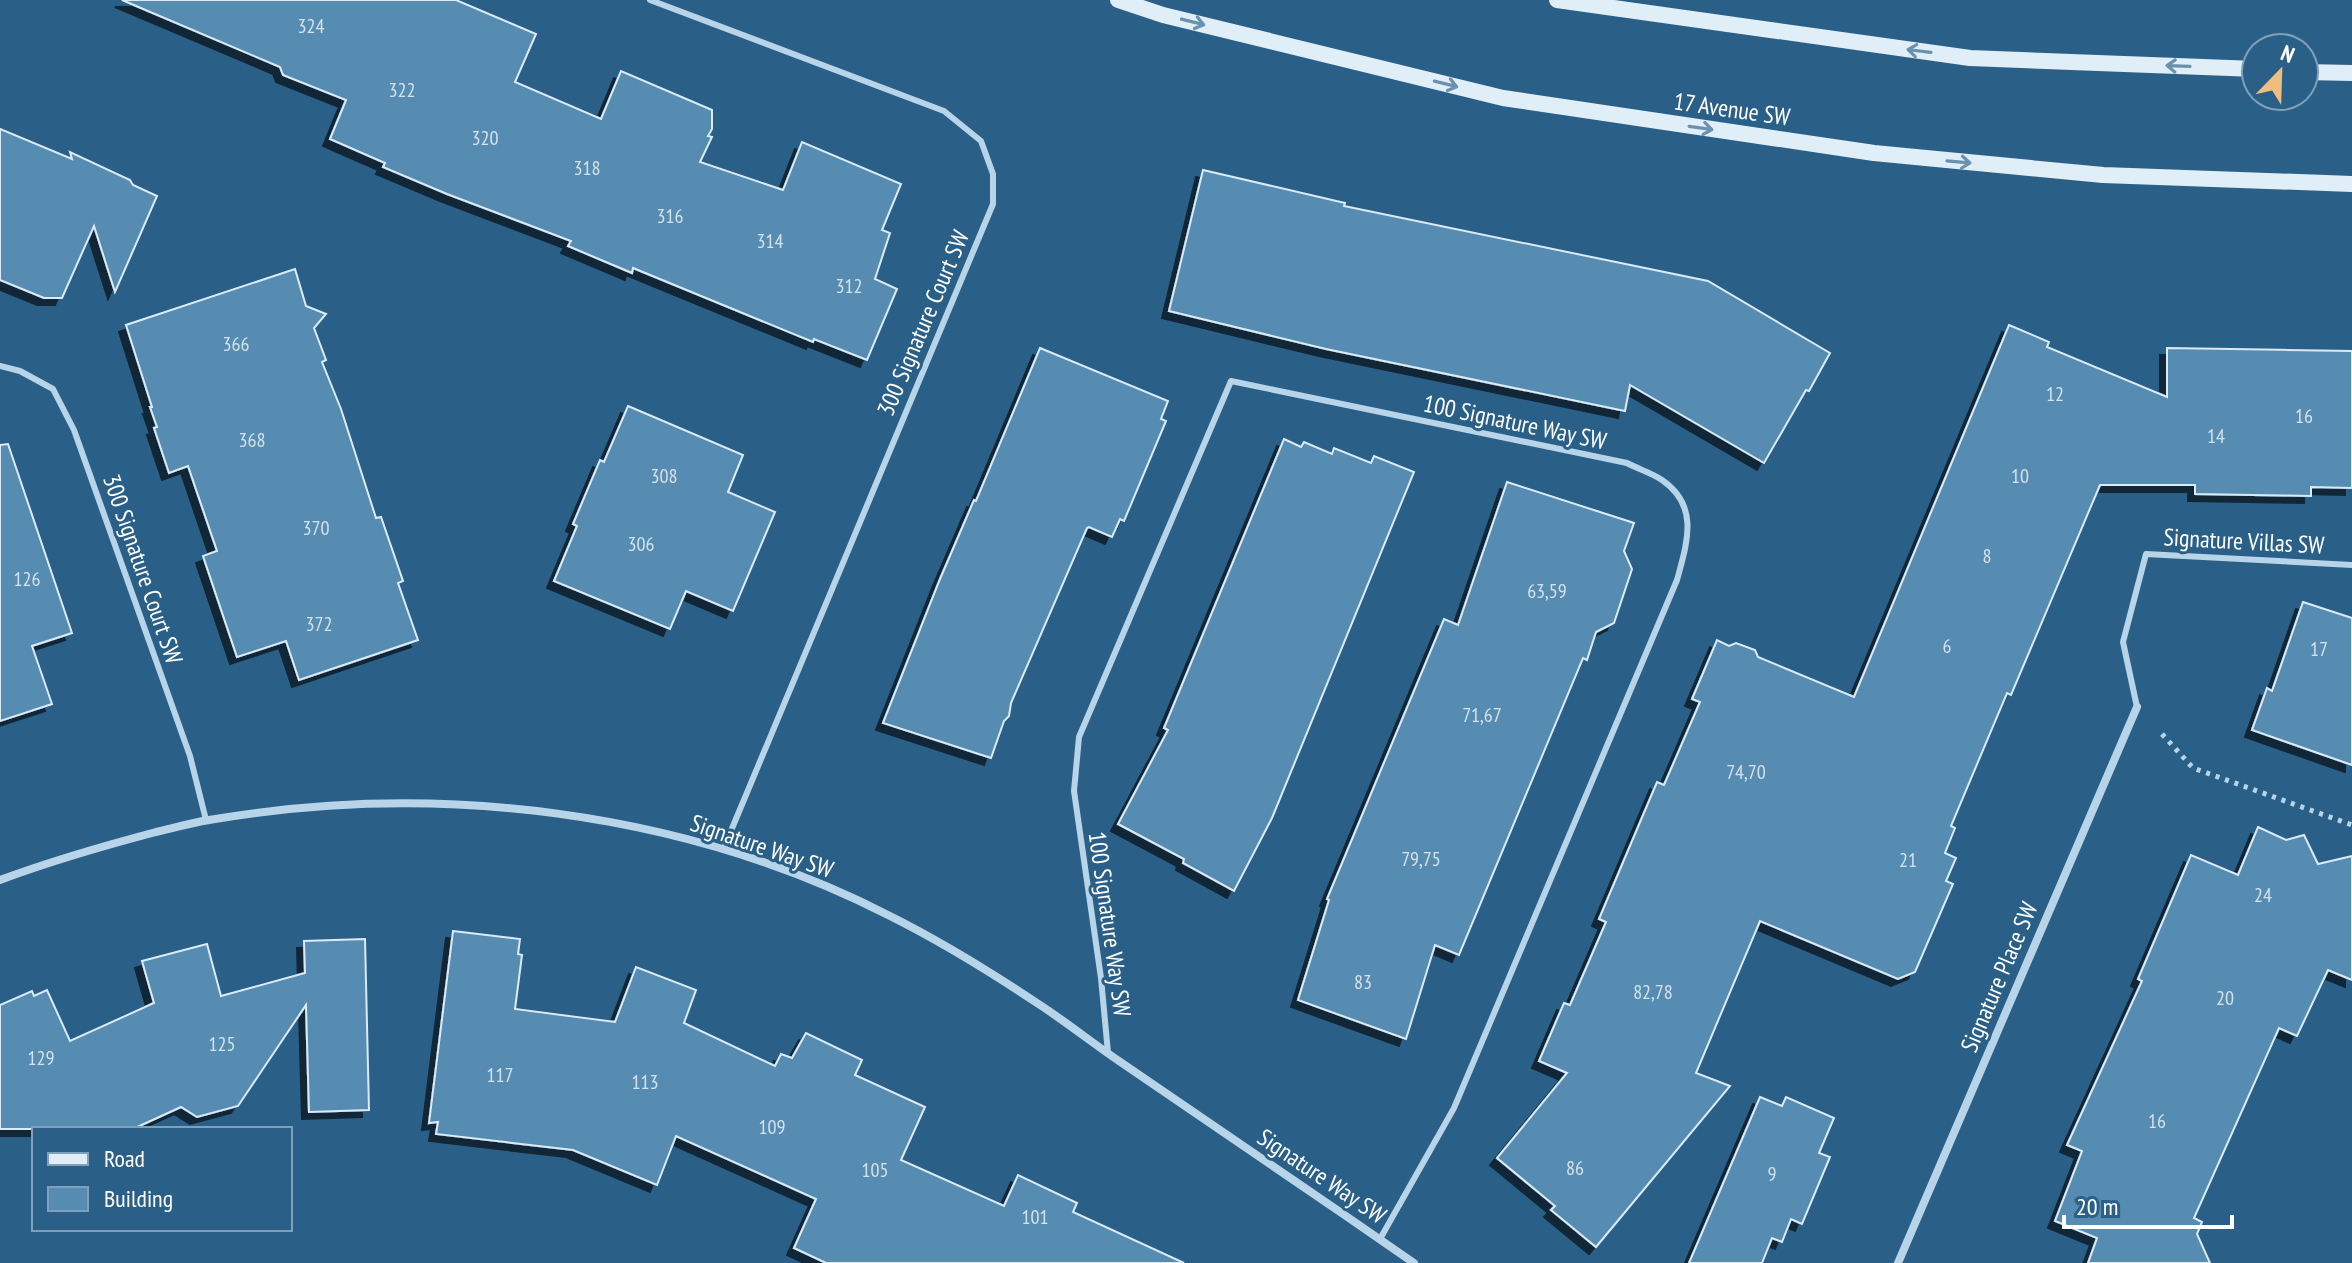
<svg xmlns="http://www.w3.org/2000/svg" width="2352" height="1263" font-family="'PT Sans Narrow',sans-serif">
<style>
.building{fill:#568cb1;stroke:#daebf7;stroke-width:2;filter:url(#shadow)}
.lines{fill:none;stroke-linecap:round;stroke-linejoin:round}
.path{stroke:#b7d4e8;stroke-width:5;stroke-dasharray:4 6;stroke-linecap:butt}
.service{stroke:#b7d4e8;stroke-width:6}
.minor{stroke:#b7d4e8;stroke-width:8}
.secondary{stroke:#e0eef7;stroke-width:16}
.oneway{stroke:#6a92af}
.labels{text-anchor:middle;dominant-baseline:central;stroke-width:6;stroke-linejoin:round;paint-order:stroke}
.number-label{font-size:20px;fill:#d5e2ec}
.street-label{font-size:24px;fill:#fff;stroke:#2a6088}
</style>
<defs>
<filter id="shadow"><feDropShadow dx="-7" dy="7" stdDeviation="0" flood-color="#0009"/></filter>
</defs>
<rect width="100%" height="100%" fill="#2a6088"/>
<g class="building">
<path d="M122,0H456L536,34L515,82L601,119L621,71L712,110V129L708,136L712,137L700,162L783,190L802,142L901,184L882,230L890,233L875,279L897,289L867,360L814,339L813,342L633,268L632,273L568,246L571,241L447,194L383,167L385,163L330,139L346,100L283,75L280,67Z"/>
<path d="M0,129L72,159L70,152L130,180L133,185L157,196L115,292L94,226L62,298H44L0,280Z"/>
<path d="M1203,170L1345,203L1344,206L1708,281L1830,353L1809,391L1806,390L1764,463L1630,385L1625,411L1326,349L1169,311Z"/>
<path d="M295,269L306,306L326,314L314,328L326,360L322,362L341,409L376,518L381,517L403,581L398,583L418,640L299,680L286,641L237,657L203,556L217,551L188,466L169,473L154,428L157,427L150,407H152L126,325Z"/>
<path d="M2009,325L2049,342L2047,347L2167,397V348L2352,351V488L2311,487V496L2195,494V485H2100L2011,695L2007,693L1951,826L1955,828L1945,853L1956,858L1946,881L1953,884L1915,972L1898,979L1760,921L1696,1073L1730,1086L1596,1247L1551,1210L1555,1206L1497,1158L1567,1073L1539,1061L1564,1003L1570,1005L1606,922L1599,919L1657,782L1664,785L1700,702L1692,699L1717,640L1729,646L1736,643L1755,650L1758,657L1854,697Z"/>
<path d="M1040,348L1168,401L1161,419L1166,421L1124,521L1120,519L1112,537L1089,527L1087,528L1011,703L1009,716L1004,721L991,758L883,723L940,579L974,500L976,501Z"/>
<path d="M628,406L743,455L728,492L775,512L733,611L686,591L670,629L554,581L577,526L573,524L600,460L604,462Z"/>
<path d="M1284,439L1301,447L1304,442L1332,454L1334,448L1371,463L1374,456L1414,472L1272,818L1234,891L1183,863L1184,859L1118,824L1168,730L1164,728Z"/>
<path d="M8,444L72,633L32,646L52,704L0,721V445Z"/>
<path d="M1507,482L1634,523L1624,551L1632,569L1614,623L1596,632L1587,660L1583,658L1459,955L1435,945L1406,1039L1298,1000L1329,900L1327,899L1444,619L1458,625Z"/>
<path d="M2303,602L2352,618V765L2252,730L2267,688L2272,691Z"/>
<path d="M2258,827L2286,840L2304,835L2318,864L2352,856V980L2328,970L2297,1036L2279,1028L2194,1218L2202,1222L2197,1234L2210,1263H2088L2097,1238L2055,1221L2082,1151L2067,1145L2142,981L2138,979L2191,855L2238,875Z"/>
<path d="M453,931L520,939L518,954L522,955L515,1009L615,1022L636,967L696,990L684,1023L775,1066L781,1054L792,1058L806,1033L862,1060L855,1075L925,1107L901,1160L1004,1206L1018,1175L1077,1203L1073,1212L1184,1263H826L794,1248L816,1199L676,1136L657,1185L573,1150L436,1134L438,1122L429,1123Z"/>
<path d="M365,939L369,1110L309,1112L306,1005L238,1106L197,1117L181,1107L133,1129H0V1005L32,991L34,996L47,990L70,1041L154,1003L142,961L207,944L221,996L305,973L304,941Z"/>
<path d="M1760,1097L1782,1106L1786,1097L1834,1118L1819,1153L1830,1157L1802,1224L1791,1219L1782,1242L1772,1238L1762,1263H1689Z"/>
</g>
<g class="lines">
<path class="path" d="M2162,734L2193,768L2352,825"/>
<g class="service">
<path d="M650,0L944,111L981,141L993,174V204L723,850"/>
<path d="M0,366L20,371L53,389L74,430L190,756L206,820"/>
<path d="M2137,707L2123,642L2146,554L2352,565"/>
<path d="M1108,1053L1101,978L1074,791L1079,737L1231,381L1627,463C1638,469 1652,473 1662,480C1700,506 1687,543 1677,580L1454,1108L1380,1239"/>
</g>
<g class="minor">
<path d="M0,880C51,861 103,846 156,832C173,828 191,823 209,820C437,781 683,810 890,916C940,941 989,971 1037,1003C1065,1021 1091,1042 1119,1061C1217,1128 1316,1195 1414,1263"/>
<path d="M1898,1263L2137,707"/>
</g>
<g class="secondary">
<path d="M1118,0L1163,15L1503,98L1874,153L2103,175L2352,184"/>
<path d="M1557,0L1970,58L2256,69"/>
<path d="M2304,72L2352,73"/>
</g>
</g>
<defs><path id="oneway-shaft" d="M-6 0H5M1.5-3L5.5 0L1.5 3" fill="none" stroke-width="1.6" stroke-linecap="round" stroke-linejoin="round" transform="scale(2)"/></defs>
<g class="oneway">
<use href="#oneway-shaft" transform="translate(1193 22) rotate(14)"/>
<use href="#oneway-shaft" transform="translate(1919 51) rotate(-173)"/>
<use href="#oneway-shaft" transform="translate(2178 66) rotate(-178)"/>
<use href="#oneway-shaft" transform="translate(1446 84) rotate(14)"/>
<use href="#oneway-shaft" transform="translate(1701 128) rotate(8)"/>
<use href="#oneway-shaft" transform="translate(1959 162) rotate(5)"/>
</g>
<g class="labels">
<g class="number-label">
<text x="311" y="26">324</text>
<text x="402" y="90">322</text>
<text x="485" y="138">320</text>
<text x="587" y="168">318</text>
<text x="670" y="216">316</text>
<text x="770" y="241">314</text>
<text x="849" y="286">312</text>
<text x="236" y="344">366</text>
<text x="2055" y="394">12</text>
<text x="2304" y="416">16</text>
<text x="2216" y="436">14</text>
<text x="252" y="440">368</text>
<text x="664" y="476">308</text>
<text x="2020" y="476">10</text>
<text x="316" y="528">370</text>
<text x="641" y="544">306</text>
<text x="1987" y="556">8</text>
<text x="27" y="579">126</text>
<text x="1547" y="591">63,59</text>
<text x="319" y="624">372</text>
<text x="1947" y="646">6</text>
<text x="2319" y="649">17</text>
<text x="1482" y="715">71,67</text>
<text x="1746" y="772">74,70</text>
<text x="1421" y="859">79,75</text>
<text x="1908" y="860">21</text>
<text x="2263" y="895">24</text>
<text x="1363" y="982">83</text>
<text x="1653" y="992">82,78</text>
<text x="2225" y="998">20</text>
<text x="222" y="1044">125</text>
<text x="41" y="1058">129</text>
<text x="500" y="1075">117</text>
<text x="645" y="1082">113</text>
<text x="2157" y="1121">16</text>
<text x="772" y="1127">109</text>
<text x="1575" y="1168">86</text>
<text x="875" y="1170">105</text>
<text x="1772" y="1174">9</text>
<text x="1035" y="1217">101</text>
</g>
<g class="street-label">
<text transform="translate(1732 109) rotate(8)">17 Avenue SW</text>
<text transform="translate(923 323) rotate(-67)">300 Signature Court SW</text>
<text transform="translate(1515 422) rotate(12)">100 Signature Way SW</text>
<text transform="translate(2244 541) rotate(3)">Signature Villas SW</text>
<text transform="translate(143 569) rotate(71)">300 Signature Court SW</text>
<text transform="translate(762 846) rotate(19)">Signature Way SW</text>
<text transform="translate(1110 924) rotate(82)">100 Signature Way SW</text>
<text transform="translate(1999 977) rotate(-67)">Signature Place SW</text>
<text transform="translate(1322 1176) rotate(34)">Signature Way SW</text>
</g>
</g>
<rect x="32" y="1127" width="260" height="104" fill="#2a6088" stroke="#7fa0b8" stroke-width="2"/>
<rect x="48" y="1153" width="40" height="12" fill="#e0eef7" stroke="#7fa0b8" stroke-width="2"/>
<text x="104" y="1167" font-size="24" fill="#ffffff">Road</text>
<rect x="48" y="1187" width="40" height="24" fill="#568cb1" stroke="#7fa0b8" stroke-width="2"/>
<text x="104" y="1207" font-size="24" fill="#ffffff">Building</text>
<g transform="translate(2280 72) rotate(23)"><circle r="38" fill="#2a6088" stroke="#7fa0b8" stroke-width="2"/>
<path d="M0-6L14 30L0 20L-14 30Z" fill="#eebe7e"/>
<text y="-12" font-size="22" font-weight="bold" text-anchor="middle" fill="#ffffff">N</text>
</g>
<path d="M2064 1215v12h168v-12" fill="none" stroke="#ffffff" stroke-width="4"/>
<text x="2076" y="1215" font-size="24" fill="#ffffff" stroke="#2a6088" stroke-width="6" paint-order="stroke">20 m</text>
</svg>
